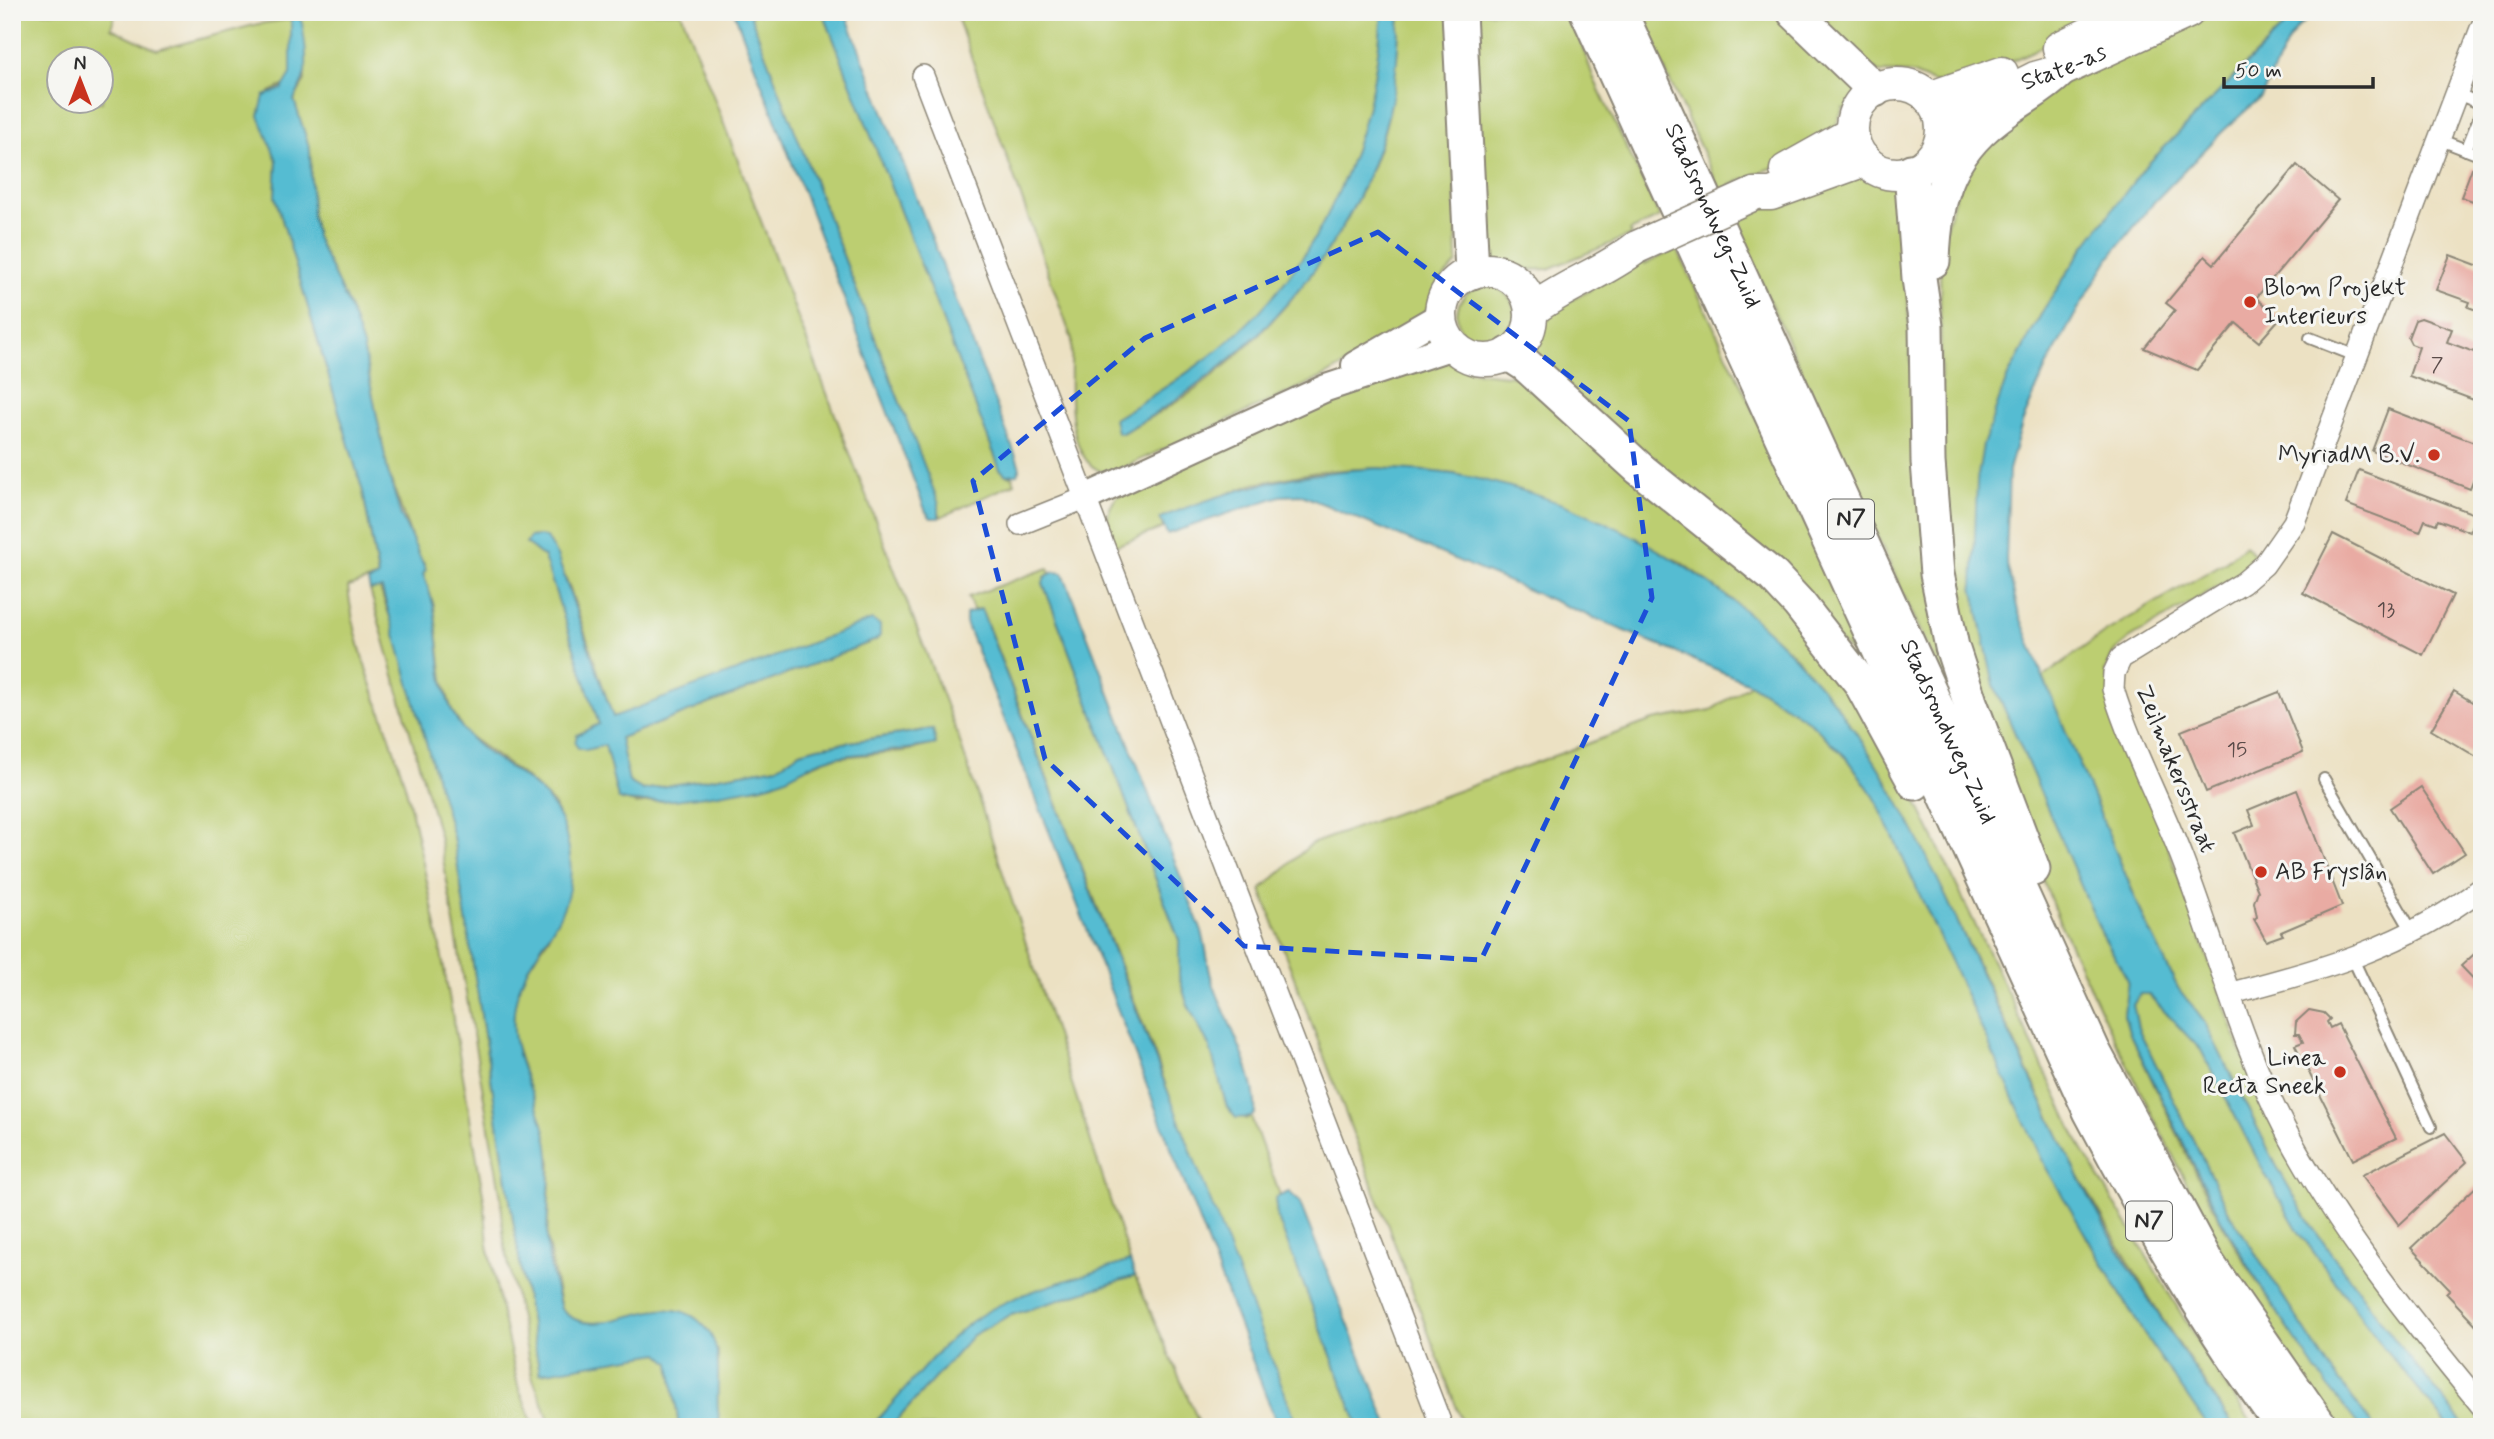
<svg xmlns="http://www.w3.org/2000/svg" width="2494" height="1439" font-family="Mynerve,sans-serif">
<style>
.green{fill:#bcce71;stroke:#747c4e;stroke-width:2;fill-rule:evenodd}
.water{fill:#54bcd2;stroke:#40747e;stroke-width:2}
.building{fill:#e9aba3}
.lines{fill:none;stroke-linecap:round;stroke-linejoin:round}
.service-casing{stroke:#8c8677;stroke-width:14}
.minor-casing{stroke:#8c8677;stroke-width:24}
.tertiary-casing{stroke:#8c8677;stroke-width:30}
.primary-casing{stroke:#8c8677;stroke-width:35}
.trunk-casing{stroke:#8c8677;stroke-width:37}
.service{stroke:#fff;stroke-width:10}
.minor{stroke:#fff;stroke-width:21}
.tertiary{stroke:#fff;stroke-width:26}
.primary{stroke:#fff;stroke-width:32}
.trunk{stroke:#fff;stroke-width:33}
.primary-bridge-casing{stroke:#8c8677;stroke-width:35;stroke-linecap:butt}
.primary-bridge{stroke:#fff;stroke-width:32}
.marked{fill:none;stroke:#1d4ed8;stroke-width:5;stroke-dasharray:14 9;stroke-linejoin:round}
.poi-dot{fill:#c8321e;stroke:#f6f6f2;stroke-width:2.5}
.labels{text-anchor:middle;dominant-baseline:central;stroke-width:6;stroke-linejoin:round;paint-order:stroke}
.number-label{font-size:21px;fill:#5a4b49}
.shield{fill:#f6f6f2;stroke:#686867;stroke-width:2}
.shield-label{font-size:23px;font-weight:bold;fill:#2b2b2b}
.street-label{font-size:24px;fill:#2b2b2b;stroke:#f6f6f2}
.poi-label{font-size:24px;fill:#2b2b2b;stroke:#f6f6f2;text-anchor:start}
</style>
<rect width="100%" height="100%" fill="#f6f6f2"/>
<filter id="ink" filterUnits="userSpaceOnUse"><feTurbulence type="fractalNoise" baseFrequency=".0143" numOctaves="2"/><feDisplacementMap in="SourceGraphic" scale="14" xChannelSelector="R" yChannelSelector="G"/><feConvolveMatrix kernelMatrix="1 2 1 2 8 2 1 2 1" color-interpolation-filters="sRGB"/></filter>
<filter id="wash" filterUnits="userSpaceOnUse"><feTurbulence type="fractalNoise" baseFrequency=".00686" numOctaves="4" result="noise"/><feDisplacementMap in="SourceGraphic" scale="28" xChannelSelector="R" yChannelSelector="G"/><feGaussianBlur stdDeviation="1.57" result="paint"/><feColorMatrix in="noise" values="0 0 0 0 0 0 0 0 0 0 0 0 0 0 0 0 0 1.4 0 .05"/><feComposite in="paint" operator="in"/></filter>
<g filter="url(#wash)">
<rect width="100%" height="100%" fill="#ece1c3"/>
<g class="green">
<path d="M12,12H116L111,28L157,50L258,24L291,19V74L287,84L270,92L266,133L277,161L275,196L363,492L378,577L348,587C355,660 391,726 408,797C440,930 461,1066 484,1200L488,1245L501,1310L518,1386L534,1427H12ZM60,60H102V102H60Z"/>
<path d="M302,12H681L958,736L1130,1261L990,1311L870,1427H721L717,1414L718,1350L599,1323C583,1323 572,1322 561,1309L547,1238L551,1162L513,1036L514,1007L521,977L548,939L569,882V852L564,829L553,803L529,780L466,734L452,711L443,679L434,606L423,574L424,563L420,561L388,472L363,347L350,309L316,237L312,214L310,150L294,100L305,80L299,17ZM539,536L550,543L570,588L613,717L876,640L620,738L629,782L643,790L777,767L800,752L818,747L932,729L936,744L905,751L829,758L763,786L637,804L618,798L605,745L583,732L599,724L544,557L526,543L530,537Z"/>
<path d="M749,12H823L1000,469L1006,475L1012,476L1015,483L941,517L904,413Z"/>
<path d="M961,12H1382C1374,140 1322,266 1221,348C1187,375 1151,397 1114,419L1122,433C1151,417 1182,401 1208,380C1291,314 1365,218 1389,112C1396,80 1398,45 1400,12H1451L1457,263L1437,285L1424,315L1355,359L1323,377L1111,473C1061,471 1071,375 1072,340L956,14Z"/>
<path d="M1466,12H1570L1594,79L1660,217L1630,231L1632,235L1548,269L1525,270L1481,261Z"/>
<path d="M1638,12H1783L1860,89L1846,109L1843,108L1835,128L1782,164L1751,176L1752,180L1749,182L1746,178L1720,190Z"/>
<path d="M1804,12H2116L1994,69L1935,83L1911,73L1878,72Z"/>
<path d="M2213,12H2298L2239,71L2085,246L2044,309L2007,378L1973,587L1994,685L2101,931L2128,980L2124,1015L2129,1032C2158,1092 2186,1155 2217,1214C2258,1289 2308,1359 2360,1427H2338L2228,1266L2107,1024L2059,921L2020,820L1942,556L1940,246L1967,159L2062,84Z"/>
<path d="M1863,176L1874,181L1875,178L1902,182L1913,403L1995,794L1734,223L1761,210L1760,206Z"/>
<path d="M1677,249L1784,476L1871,671L1529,349L1552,312L1643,259L1645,264Z"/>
<circle cx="1486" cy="315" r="29"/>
<path d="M1448,361L1470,371L1515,376L1773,589L1890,746L2082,1149L2220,1378L2255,1427H2234L2159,1314L2075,1170L1944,893L1888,783L1850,724L1795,656L1731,599L1679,561L1456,474L1378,468L1322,471L1254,484L1161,518L1163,528L1115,546C1108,527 1102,513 1118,496L1350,391Z"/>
<path d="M2245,545L2258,558L2237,575L2129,639L2114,652L2105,671L2243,1057L2432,1359L2482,1420V1427H2466L2395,1340L2310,1224L2276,1165L2205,1023L2178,988L2144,919L2043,677L2105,632L2225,562Z"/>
<path d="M1048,568L1050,573L1045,577L1043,583L1179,940V976L1187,1003L1210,1048L1227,1107L1246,1119L1251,1117L1280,1195L1275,1198L1277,1216L1359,1427H1298L1195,1169L1157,1060L984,616L981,609L973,610L968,597Z"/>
<path d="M379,587L398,639L453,836L520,1264L540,1372L659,1353L670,1363L679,1427H552L532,1376L504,1242L501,1198L439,835L370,590Z"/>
<path d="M1751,684L1809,721L1848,759L1875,798L2087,1238L2144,1334L2208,1427H1464L1261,890L1311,844L1653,720L1711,710Z"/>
<path d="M2140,994H2148L2201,1050L2264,1172L2299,1232L2384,1348L2449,1427H2374L2327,1365L2227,1209L2138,1028L2133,1005Z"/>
<path d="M1135,1276L1201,1427H891L973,1335L1008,1316Z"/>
</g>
<g class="water">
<path d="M734,12H749L939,504V518H931L926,512Z"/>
<path d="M823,12H845L1017,459L1020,468L1017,474L1006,475L1000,469Z"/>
<path d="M1382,12H1400C1398,45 1397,80 1389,112C1353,257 1249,363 1122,433L1117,432L1114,419C1150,397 1187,375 1220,348C1322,265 1374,140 1382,12Z"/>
<path d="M2298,12H2317L2299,26L2287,43L2261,97L2222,132L2154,202L2110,257L2076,313L2046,367L2022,423L2009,470L2006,560L2018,611L2043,677L2144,919L2178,988L2205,1023L2276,1165L2310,1224L2395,1340L2466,1427H2449L2384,1348L2299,1232L2264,1172L2201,1050L2148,994H2140L2133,1005L2138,1028L2227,1209L2327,1365L2374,1427H2360L2317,1372L2264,1292L2218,1214L2129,1032L2124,1015L2128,980L2101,932L1994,685L1973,587L1977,481L1983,445L2007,378L2044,309L2085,246L2144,168Z"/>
<path d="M295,17H299L302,23C307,58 311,68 294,100L310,150L312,214L316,237L350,309L363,347L388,472L401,516L426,570L423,574C427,585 432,597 434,609C440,643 438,682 453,713C482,773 556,767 569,849C581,925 526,943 515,1005C507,1052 534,1088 545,1131C554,1166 547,1201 547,1237C547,1261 555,1286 561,1309C597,1349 657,1286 698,1320C732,1347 710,1391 721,1427H679L670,1363L659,1353L540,1373L520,1264L453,836L382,589L370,590L368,582L378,577L377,568L363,492L275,196L277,161L259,116L264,96L282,89L291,74V19Z"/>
<path d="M1378,468C1405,470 1433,470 1459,475C1614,504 1762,598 1852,727C1903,799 1939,882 1976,962C2007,1030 2040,1098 2073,1165C2118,1257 2176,1343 2234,1427H2208L2144,1334L2045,1166L1875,798L1848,759L1809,721L1751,684L1302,495L1280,496L1167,534L1160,518C1232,488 1300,472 1378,468Z"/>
<path d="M540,536L546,538L557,556L613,717L872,620L880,625V636L876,640L620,738L629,782L643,790L777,767L800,752L818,747L933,729L936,744C901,752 865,752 830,758C810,762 795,776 776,782C755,790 631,810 618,798L605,745L586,750L578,748L575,743L577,735L599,724L544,557L526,543L530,537Z"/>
<path d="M1054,572L1063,573L1202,932C1207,948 1207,965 1212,980C1224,1018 1258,1072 1255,1113L1251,1117L1236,1118L1227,1107L1210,1048L1187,1003L1179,976V940L1043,583L1045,577Z"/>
<path d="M981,609L1298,1427H1278L1058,854L966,623V614Z"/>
<path d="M1289,1192L1299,1201L1389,1427H1359L1277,1216L1275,1198Z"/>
<path d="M1130,1261L1135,1276L1008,1316L973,1335L891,1427H870C903,1395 930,1355 966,1326C1007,1292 1080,1278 1130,1261Z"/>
</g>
<g id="blocks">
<g class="building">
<path d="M2297,165L2338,200L2256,298L2280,318L2259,342L2236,323L2197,370L2144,348L2175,310L2166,303L2205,256L2214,264Z"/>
<path d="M2472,168L2482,172V204L2461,197Z"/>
<path d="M2450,255L2482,267V312L2468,307L2470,302L2436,290Z"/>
<path d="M2421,318L2452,329L2447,342L2482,355V394L2479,402L2409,376L2419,347L2411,344L2408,338L2415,320Z"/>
<path d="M2388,409L2482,445V458L2470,489L2372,451Z"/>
<path d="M2359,470L2477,515L2470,532L2438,520L2436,524L2425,520L2420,532L2346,504Z"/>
<path d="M2333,534L2453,595L2423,655L2303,593Z"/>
<path d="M2454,691L2482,708V760L2431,730Z"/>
<path d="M2279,692L2303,752L2206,792L2181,731Z"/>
<path d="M2421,787L2465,853L2433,874L2390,808Z"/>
<path d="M2297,790L2342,906L2281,932L2283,935L2266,941L2254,919L2257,917L2254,902L2258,891L2234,833L2254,825L2248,810Z"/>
<path d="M2482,947V988L2461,966Z"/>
<path d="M2309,1010L2324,1013L2330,1019L2327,1022L2330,1028L2338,1024L2396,1138L2353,1160L2295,1045L2303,1042L2299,1034H2295L2296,1022Z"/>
<path d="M2445,1133L2467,1162L2399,1225L2362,1175Z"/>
<path d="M2482,1181V1331L2446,1293L2450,1289L2411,1248Z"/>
</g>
</g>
</g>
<g filter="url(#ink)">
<use href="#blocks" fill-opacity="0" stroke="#8c8677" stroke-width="2"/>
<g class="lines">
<g class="service-casing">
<g id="service">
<path d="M2455,93L2482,104"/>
<path d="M2438,139L2482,156"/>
<path d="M2466,150L2482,110"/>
<path d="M2310,338L2356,356"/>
<path d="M2324,779L2413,933"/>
<path d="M2353,959L2431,1127"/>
</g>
</g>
<g class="minor-casing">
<g id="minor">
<path d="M2482,26L2294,522L2264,565L2243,583L2121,658L2114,673L2113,689C2131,748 2161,803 2183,861C2217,950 2241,1044 2285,1129C2338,1229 2410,1319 2482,1406"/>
<path d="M923,76L1442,1427"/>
<path d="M1020,524L1085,498"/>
<path d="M2232,993C2322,970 2406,946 2482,888"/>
</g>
</g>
<g class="tertiary-casing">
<g id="tertiary">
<path d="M1355,365L1440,316"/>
<path d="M1085,498L1326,388L1453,346"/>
</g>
</g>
<g class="primary-casing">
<g id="primary">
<path d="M2059,48L2133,12"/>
<circle cx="1897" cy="129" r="45"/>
<path d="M1929,98L2002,73"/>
<path id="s1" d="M1942,125L2035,78L2060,71L2188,12"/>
<path d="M1786,170L1852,133"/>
<path d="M1754,194H1771L1865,160"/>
<circle cx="1486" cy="315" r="45"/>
<path d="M1531,311C1564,285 1604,273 1637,247"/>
</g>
</g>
<g class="trunk-casing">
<g id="trunk">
<path d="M1459,12L1472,272"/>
<path d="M1587,12L2090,1111C2148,1220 2209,1327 2283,1427"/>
<path id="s2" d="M1620,12L2093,1050L2206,1261L2321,1427"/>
<path d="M1794,12L1875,90"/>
<path d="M1911,171L1919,278L1926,326L1928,462L1937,574L1952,647L1970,702L2033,869"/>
<path d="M1933,261C1935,193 1950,148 2008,109C2026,96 2044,87 2060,71"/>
<path d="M1509,354L1526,365L1640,469L1773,576L1799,604L1860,682L1915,783"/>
</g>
</g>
<use href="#service" class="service"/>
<use href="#minor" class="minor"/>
<use href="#tertiary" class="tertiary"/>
<use href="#primary" class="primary"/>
<use href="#trunk" class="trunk"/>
<g class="primary-bridge-casing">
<path id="primary-bridge" d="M1637,247L1754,194"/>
</g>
<use href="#primary-bridge" class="primary-bridge"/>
</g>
</g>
<path class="marked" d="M1378,232L1629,421L1652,598L1481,960L1244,946L1045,759L973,481L1145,338Z"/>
<g class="poi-dot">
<circle cx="2250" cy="302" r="7"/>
<circle cx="2434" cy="455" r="7"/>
<circle cx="2261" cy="872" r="7"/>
<circle cx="2340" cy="1072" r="7"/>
</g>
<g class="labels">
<g class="number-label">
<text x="2437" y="365">7</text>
<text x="2386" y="610">13</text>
<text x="2237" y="750">15</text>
</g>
<g class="shield">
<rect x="1828" y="499.5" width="46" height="39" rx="5"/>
<rect x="2126" y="1201.5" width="46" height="39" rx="5"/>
</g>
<g class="shield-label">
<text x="1851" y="519">N7</text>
<text x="2149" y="1221">N7</text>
</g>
<g class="street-label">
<text stroke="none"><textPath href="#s1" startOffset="135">State-as</textPath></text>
<text stroke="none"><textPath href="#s2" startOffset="224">Stadsrondweg-Zuid</textPath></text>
<text stroke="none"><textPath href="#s2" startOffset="791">Stadsrondweg-Zuid</textPath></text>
<text transform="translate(2175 769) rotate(68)">Zeilmakersstraat</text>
</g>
<g class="poi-label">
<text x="2264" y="288">Blom Projekt<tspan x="2264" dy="28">Interieurs</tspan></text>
<text x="2420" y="455" text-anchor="end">MyriadM B.V.</text>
<text x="2275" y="872">AB Fryslân</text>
<text x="2326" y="1058" text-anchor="end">Linea<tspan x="2326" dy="28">Recta Sneek</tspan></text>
</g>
</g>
<rect width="2494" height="1439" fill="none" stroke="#f6f6f2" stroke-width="42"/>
<g transform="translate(80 80)"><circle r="33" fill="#f6f6f2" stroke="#a5a5a2" stroke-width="2"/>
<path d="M0-5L12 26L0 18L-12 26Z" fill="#c8321e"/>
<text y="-10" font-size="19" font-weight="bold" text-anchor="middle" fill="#2b2b2b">N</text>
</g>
<path d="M2224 77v10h149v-10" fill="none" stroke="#2b2b2b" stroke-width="3.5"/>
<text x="2235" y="77" font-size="21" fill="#2b2b2b" stroke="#f6f6f2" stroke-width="5" paint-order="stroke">50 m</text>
</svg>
